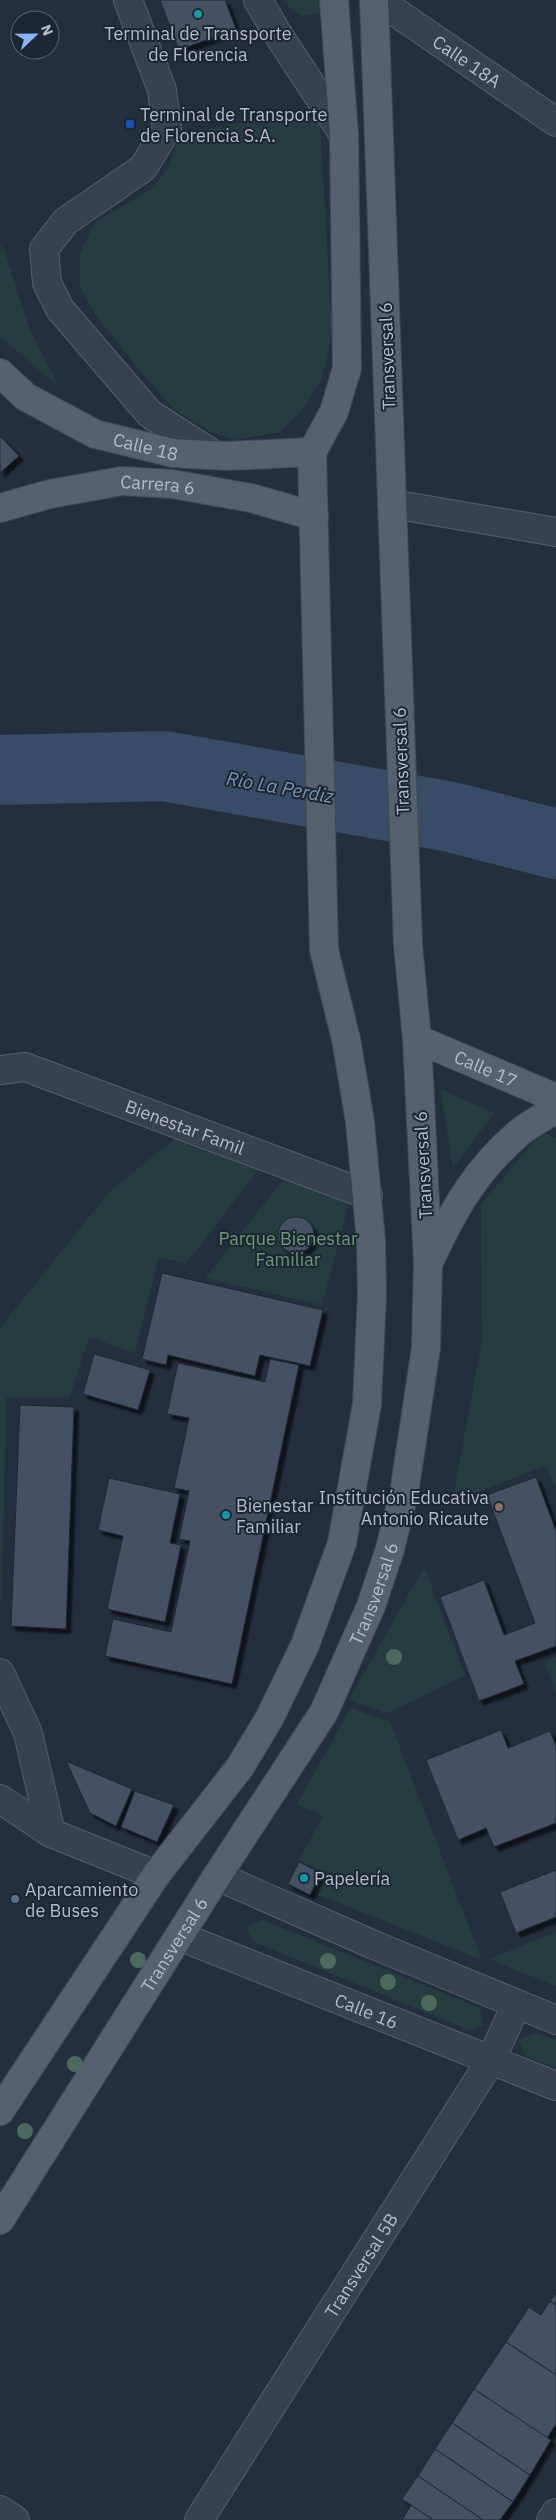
<svg xmlns="http://www.w3.org/2000/svg" width="556" height="2520" font-family="'IBM Plex Sans',sans-serif">
<style>
.green{fill:#263c3f}
.lines{fill:none;stroke-linecap:round;stroke-linejoin:round}
.river{stroke:#394c67;stroke-width:70}
.building{fill:#455162;stroke:#1f2835;filter:url(#shadow)}
.minor-casing{stroke:#565f6c;stroke-width:30}
.major-casing{stroke:#414a57;stroke-width:30}
.minor{stroke:#38414e;stroke-width:28}
.major{stroke:#56606e;stroke-width:28}
.tree{fill:#4b6a5d}
.culture-dot{fill:#0f9aa8;stroke:#1d2633;stroke-width:2}
.transit-dot{fill:#1a4fb4;stroke:#1d2633;stroke-width:2}
.education-dot{fill:#8d6e63;stroke:#1d2633;stroke-width:2}
.service-dot{fill:#5c6f8a;stroke:#1d2633;stroke-width:2}
.labels{text-anchor:middle;dominant-baseline:central;stroke-width:4;stroke-linejoin:round;paint-order:stroke}
.poi-label{font-size:18px;fill:#b4bcc9;stroke:#1d2633;text-anchor:start}
.street-label{font-size:18px;fill:#b4bcc9;stroke:#1d2633}
.park-label{font-size:18px;fill:#6b9a76;stroke:#1d2633}
.water-label{font-size:19px;font-style:italic;fill:#7c92b1;stroke:#1d2633}
</style>
<defs>
<filter id="shadow"><feDropShadow dx="4.5" dy="4.5" stdDeviation="1" flood-color="#0009"/></filter>
</defs>
<rect width="100%" height="100%" fill="#242f3e"/>
<g class="green">
<path d="M283,0H321L319,13L302,16L292,10Z"/>
<path d="M251,121L320,122L332,334L322,378L301,412L279,432L235,440L209,431L176,411L135,365L95,314L80,287V254L94,223L150,190L168,169L176,142L188,133Z"/>
<path d="M0,245L4,249L29,328L59,387L0,337Z"/>
<path d="M440,1089L494,1113L453,1168Z"/>
<path d="M542,1132L556,1138V1490L546,1465L452,1503L482,1340L481,1204Z"/>
<path d="M178,1136L258,1170L186,1264L159,1257L135,1353L89,1337L70,1397L6,1398L2,1602L0,1597V1328L109,1192Z"/>
<path d="M284,1179L349,1203L322,1305L205,1278Z"/>
<path d="M424,1567L465,1675L388,1713L349,1700Z"/>
<path d="M556,1657V1693L544,1662Z"/>
<path d="M351,1708L390,1722L482,1960L314,1893L324,1872L299,1860L323,1816L297,1804Z"/>
<path d="M263,1920L480,2008L484,2025L469,2030L252,1941L246,1926Z"/>
<path d="M556,1932V1986L489,1959Z"/>
<path d="M536,2033L556,2040V2068L525,2056L519,2040Z"/>
</g>
<g class="lines">
<path class="river" d="M0,770L164,766L451,817L556,844"/>
</g>
<g class="building">
<path d="M160,0H225L236,29L179,50Z"/>
<path d="M0,436L19,456L0,473Z"/>
<circle cx="296" cy="1235" r="18"/>
<path d="M162,1273L323,1310L310,1366L260,1355L255,1376L168,1355L166,1365L142,1359Z"/>
<path d="M94,1354L150,1370L138,1410L83,1394Z"/>
<path d="M270,1359L299,1365L232,1684L105,1656L113,1619L171,1632L190,1541L179,1539L189,1491L174,1488L189,1418L167,1414L178,1363L265,1382Z"/>
<path d="M20,1405L74,1407L66,1629L11,1626Z"/>
<path d="M536,1477L556,1531V1646L515,1661L524,1684L479,1701L440,1597L484,1580L504,1635L535,1623L487,1495Z"/>
<path d="M109,1478L180,1494L170,1543L181,1545L165,1622L107,1609L123,1536L98,1530Z"/>
<path d="M501,1730L508,1748L550,1731L556,1746V1823L494,1847L486,1828L458,1840L426,1760Z"/>
<path d="M66,1761L132,1789L116,1826L90,1813Z"/>
<path d="M135,1791L174,1805L157,1842L121,1827Z"/>
<path d="M299,1862L321,1873L310,1895L288,1884Z"/>
<path d="M556,1870V1917L516,1933L500,1892Z"/>
<path d="M556,2293V2305L550,2301Z"/>
<path d="M550,2301L556,2305V2375L506,2342L529,2307L541,2315Z"/>
<path d="M506,2342L556,2375V2424L547,2438L474,2389Z"/>
<path d="M474,2389L551,2440L530,2475L452,2423Z"/>
<path d="M452,2423L530,2475L513,2502L435,2449Z"/>
<path d="M435,2449L513,2502L500,2520H483L418,2476Z"/>
<path d="M418,2476L483,2520H433L402,2499Z"/>
<path d="M411,2505L433,2520H402Z"/>
</g>
<g class="lines">
<g class="minor-casing">
<g id="minor">
<path d="M128,0L162,90L167,129L143,168L66,221L44,249L47,283L60,309L150,414L214,455"/>
<path d="M258,0L277,33L344,135"/>
<path id="s1" d="M378,0L556,122"/>
<path d="M392,504L556,532"/>
<path id="s2" d="M0,1070L25,1067L368,1195"/>
<path d="M0,1673L28,1733L51,1833"/>
<path d="M0,1799L51,1833L156,1875"/>
<path d="M217,1876L374,1945L556,2020"/>
<path id="s3" d="M179,1936L556,2086"/>
<path d="M0,2510L15,2520"/>
<path id="s4" d="M199,2520L491,2060L516,2005"/>
<path d="M551,2520L556,2513"/>
</g>
</g>
<g class="major-casing">
<g id="major">
<path id="s5" d="M0,373L26,397L95,434L173,453L227,456L312,452"/>
<path id="s6" d="M0,508L50,494L122,481L172,484L251,498L314,516"/>
<path id="s7" d="M417,1039L556,1098"/>
<path d="M430,1260C453,1210 477,1168 520,1132C531,1123 544,1117 556,1109"/>
<path d="M0,2111L156,1875L240,1767L269,1719L305,1645L342,1543L367,1404L372,1294L371,1241L360,1122L346,1039L324,950L312,452L334,412L347,368L344,135L334,0"/>
<path id="s8" d="M0,2220L217,1876L324,1712L371,1606L390,1549L404,1493L426,1348L428,1263L417,1039L408,945L374,0"/>
</g>
</g>
<use href="#minor" class="minor"/>
<use href="#major" class="major"/>
</g>
<g class="tree">
<circle cx="394" cy="1657" r="8"/>
<circle cx="138" cy="1960" r="8"/>
<circle cx="328" cy="1961" r="8"/>
<circle cx="388" cy="1982" r="8"/>
<circle cx="429" cy="2003" r="8"/>
<circle cx="75" cy="2064" r="8"/>
<circle cx="25" cy="2131" r="8"/>
</g>
<g class="culture-dot">
<circle cx="198" cy="14" r="5"/>
<circle cx="226" cy="1515" r="5"/>
<circle cx="304" cy="1878" r="5"/>
</g>
<rect class="transit-dot" x="125" y="119" width="10" height="10" rx="2.5"/>
<circle class="education-dot" cx="499" cy="1507" r="5"/>
<circle class="service-dot" cx="15" cy="1899" r="5"/>
<g class="labels">
<g class="poi-label">
<text x="198" y="33" text-anchor="middle">Terminal de Transporte<tspan x="198" dy="21">de Florencia</tspan></text>
<text x="140" y="114">Terminal de Transporte<tspan x="140" dy="21">de Florencia S.A.</tspan></text>
<text x="489" y="1497" text-anchor="end">Institución Educativa<tspan x="489" dy="21">Antonio Ricaute</tspan></text>
<text x="236" y="1505">Bienestar<tspan x="236" dy="21">Familiar</tspan></text>
<text x="314" y="1878">Papelería</text>
<text x="25" y="1889">Aparcamiento<tspan x="25" dy="21">de Buses</tspan></text>
</g>
<g class="street-label">
<text stroke="none"><textPath href="#s1" startOffset="108">Calle 18A</textPath></text>
<text transform="translate(387 356) rotate(-92)">Transversal 6</text>
<text stroke="none"><textPath href="#s5" startOffset="166">Calle 18</textPath></text>
<text stroke="none"><textPath href="#s6" startOffset="161">Carrera 6</textPath></text>
<text transform="translate(401 761) rotate(-92)">Transversal 6</text>
<text stroke="none"><textPath href="#s7" startOffset="75">Calle 17</textPath></text>
<text stroke="none"><textPath href="#s2" startOffset="196">Bienestar Famil</textPath></text>
<text transform="translate(423 1165) rotate(-93)">Transversal 6</text>
<text stroke="none"><textPath href="#s8" startOffset="731">Transversal 6</textPath></text>
<text stroke="none"><textPath href="#s8" startOffset="326">Transversal 6</textPath></text>
<text stroke="none"><textPath href="#s3" startOffset="202">Calle 16</textPath></text>
<text stroke="none"><textPath href="#s4" startOffset="302">Transversal 5B</textPath></text>
</g>
<g class="park-label">
<text x="288" y="1238">Parque Bienestar<tspan x="288" dy="21">Familiar</tspan></text>
</g>
<g class="water-label">
<text transform="translate(280 787) rotate(10)">Río La Perdiz</text>
</g>
</g>
<g transform="translate(35 35) rotate(68)"><circle r="24" fill="#1d2633" stroke="#59626f"/>
<path d="M0-4L9 19L0 12L-9 19Z" fill="#8ab4f8"/>
<text y="-8" font-size="14" font-weight="bold" text-anchor="middle" fill="#b4bcc9">N</text>
</g>
</svg>
